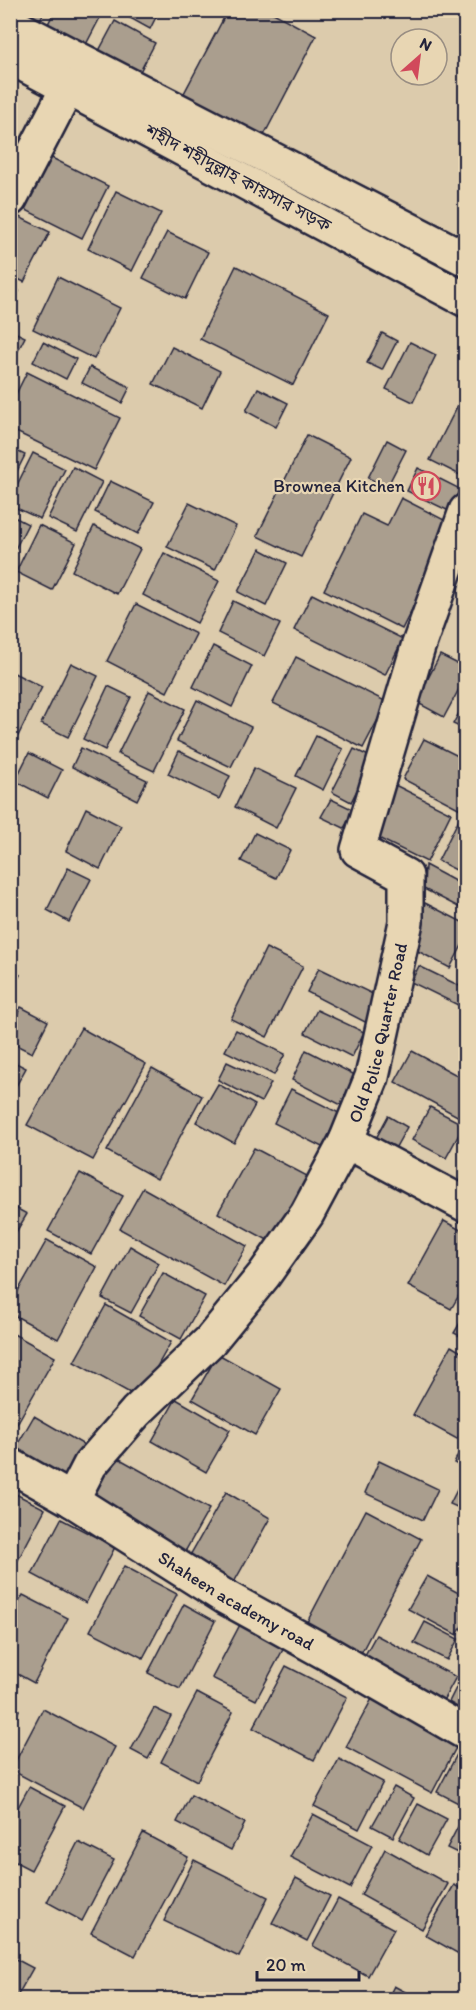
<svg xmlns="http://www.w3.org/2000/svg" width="476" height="2010" font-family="Itim,'Noto Sans Bengali',sans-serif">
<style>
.building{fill:#aa9e8e;stroke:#22223b;stroke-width:1.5}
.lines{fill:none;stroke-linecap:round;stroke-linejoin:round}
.minor-casing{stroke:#22223b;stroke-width:38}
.major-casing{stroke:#22223b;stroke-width:38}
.minor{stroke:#e8d6b3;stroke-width:33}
.major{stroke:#e8d6b3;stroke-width:33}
.labels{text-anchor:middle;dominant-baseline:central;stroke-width:4.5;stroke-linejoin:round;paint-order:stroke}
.street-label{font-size:18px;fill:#22223b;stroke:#e8d6b3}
.poi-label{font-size:18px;fill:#22223b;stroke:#e8d6b3;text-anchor:end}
</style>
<rect width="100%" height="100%" fill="#dccbac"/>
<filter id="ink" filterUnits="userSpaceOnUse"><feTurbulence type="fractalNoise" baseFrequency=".0167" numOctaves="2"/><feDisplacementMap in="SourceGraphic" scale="12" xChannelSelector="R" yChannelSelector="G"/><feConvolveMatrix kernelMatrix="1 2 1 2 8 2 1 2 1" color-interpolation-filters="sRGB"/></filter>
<g filter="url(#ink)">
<g class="building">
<path d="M22,10H45L40,20Z"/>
<path d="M55,10H104L82,52L44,32Z"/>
<path d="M122,10H149L157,15L150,29L121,13Z"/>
<path d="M228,10H268L316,36L262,139L182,97Z"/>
<path d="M115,21L155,43L134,83L93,62Z"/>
<path d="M46,155L108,186L82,238L20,207Z"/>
<path d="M116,191L161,213L132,271L88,249Z"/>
<path d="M11,213L50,232L24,282L10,275Z"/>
<path d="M167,232L208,252L185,299L143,278Z"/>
<path d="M236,266L329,313L293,385L200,339Z"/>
<path d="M58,277L120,308L94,359L33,329Z"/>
<path d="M10,287L19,291L10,309Z"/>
<path d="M10,330L25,337L10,366Z"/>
<path d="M382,333L397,341L382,370L367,363Z"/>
<path d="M43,342L76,359L66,379L33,362Z"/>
<path d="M410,342L436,355L413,402L386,389Z"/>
<path d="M172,347L220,371L202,408L153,384Z"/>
<path d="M90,367L130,387L122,403L82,383Z"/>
<path d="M27,372L120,418L94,470L10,429V406Z"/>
<path d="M258,388L288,403L276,427L246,411Z"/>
<path d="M466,389V475L464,477L430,460Z"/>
<path d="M307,435L351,457L301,557L257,536Z"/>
<path d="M387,440L406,450L387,487L368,478Z"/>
<path d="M10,448L25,455L10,485Z"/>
<path d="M33,453L65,469L40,519L10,505V499Z"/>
<path d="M73,467L102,482L77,532L48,518Z"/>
<path d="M418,468L460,489L449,511L407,491Z"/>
<path d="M110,481L154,502L138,534L95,512Z"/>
<path d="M401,498L454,525L402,629L324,590L362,514L387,526Z"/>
<path d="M189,503L236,526L215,570L167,547Z"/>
<path d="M10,515L28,524L10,559Z"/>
<path d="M39,525L76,543L52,590L16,572Z"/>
<path d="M94,526L140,549L117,594L72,571Z"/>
<path d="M260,549L287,563L266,606L238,592Z"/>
<path d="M164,553L219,581L197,623L143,595Z"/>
<path d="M312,594L403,639L385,675L294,630Z"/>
<path d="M233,601L280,624L264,656L218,633Z"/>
<path d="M136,604L196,634L167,692L107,661Z"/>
<path d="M213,646L252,666L232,707L193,687Z"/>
<path d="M440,655L466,668V676L444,717L416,702Z"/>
<path d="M296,657L387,702L363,748L273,703Z"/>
<path d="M71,663L98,676L68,737L41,724Z"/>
<path d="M10,671L42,687L18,736L10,732Z"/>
<path d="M108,686L131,697L105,750L83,739Z"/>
<path d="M149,691L185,709L154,771L118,754Z"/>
<path d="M197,700L251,727L231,767L177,741Z"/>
<path d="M466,700V730L453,724Z"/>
<path d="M316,736L343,749L323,790L296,776Z"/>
<path d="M424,739L466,760V812L403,779Z"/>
<path d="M81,748L147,780L137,800L72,767Z"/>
<path d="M354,749L373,758L351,802L332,792Z"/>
<path d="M179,751L230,776L219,799L168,774Z"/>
<path d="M29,753L62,770L48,798L15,781Z"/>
<path d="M254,768L296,788L276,828L235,807Z"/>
<path d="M393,784L451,813L427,862L368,833Z"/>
<path d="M331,799L354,810L344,828L321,817Z"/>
<path d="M86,808L121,826L100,869L66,851Z"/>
<path d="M459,819L466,823V875L438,861Z"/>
<path d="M255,833L290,850L276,878L241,861Z"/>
<path d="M425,865L466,887V911L424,889Z"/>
<path d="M68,868L91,879L69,922L47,910Z"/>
<path d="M425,903L466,924V938L450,968L414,949Z"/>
<path d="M266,948L303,966L267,1037L231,1019Z"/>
<path d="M419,966L466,989V1000L462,1007L411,982Z"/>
<path d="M319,968L381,998L369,1024L307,992Z"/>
<path d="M10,971L20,975L10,993Z"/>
<path d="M21,1007L48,1021L32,1053L10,1042V1028Z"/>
<path d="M317,1010L364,1032L352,1057L305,1033Z"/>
<path d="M81,1028L146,1064L93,1160L27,1125Z"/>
<path d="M236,1030L285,1054L274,1075L225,1051Z"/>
<path d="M306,1050L363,1079L349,1109L292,1080Z"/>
<path d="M412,1051L466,1080V1110L461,1118L395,1082Z"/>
<path d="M10,1060L26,1068L10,1097Z"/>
<path d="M227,1062L271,1083L261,1102L218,1080Z"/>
<path d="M152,1068L202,1096L157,1179L107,1151Z"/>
<path d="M218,1084L255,1105L234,1143L196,1122Z"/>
<path d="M291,1089L345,1116L328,1150L274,1123Z"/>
<path d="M430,1107L464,1125L446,1158L412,1140Z"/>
<path d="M388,1116L407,1127L392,1154L373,1144Z"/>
<path d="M254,1148L309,1177L273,1243L218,1213Z"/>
<path d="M80,1173L123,1196L91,1254L48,1231Z"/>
<path d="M143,1188L247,1246L224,1286L120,1229Z"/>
<path d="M10,1205L27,1214L10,1242Z"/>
<path d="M444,1221L466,1233V1283L451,1309L408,1286Z"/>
<path d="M47,1240L97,1267L58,1339L10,1313V1305Z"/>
<path d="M130,1246L159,1263L131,1313L102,1298Z"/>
<path d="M163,1273L205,1296L181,1339L139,1316Z"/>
<path d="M106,1305L171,1342L139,1398L74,1362Z"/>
<path d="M466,1313V1339L454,1333Z"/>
<path d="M10,1332L55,1357L10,1436Z"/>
<path d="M451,1346L466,1355V1423L457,1439L413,1415Z"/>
<path d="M218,1354L281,1389L255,1435L192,1399Z"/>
<path d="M176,1399L230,1430L206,1472L152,1441Z"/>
<path d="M34,1416L86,1446L63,1486L11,1456Z"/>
<path d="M462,1446L466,1448V1469L454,1463Z"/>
<path d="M111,1454L209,1509L182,1557L84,1502Z"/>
<path d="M379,1461L438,1489L423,1520L365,1493Z"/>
<path d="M460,1484L466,1487V1511L450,1504Z"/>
<path d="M10,1491L45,1509L17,1562L10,1558Z"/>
<path d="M226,1492L270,1518L233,1584L188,1559Z"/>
<path d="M366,1510L421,1539L360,1655L305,1626Z"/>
<path d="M61,1519L115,1547L86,1603L32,1574Z"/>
<path d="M124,1566L177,1594L143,1658L90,1631Z"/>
<path d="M427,1576L466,1597V1619L457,1635L408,1609Z"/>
<path d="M23,1595L68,1618L34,1683L10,1670V1618Z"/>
<path d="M184,1604L215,1621L180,1689L148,1673Z"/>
<path d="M243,1619L287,1642L256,1700L212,1678Z"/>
<path d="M425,1622L458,1639L447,1660L414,1643Z"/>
<path d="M376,1635L456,1677L439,1708L359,1666Z"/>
<path d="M286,1666L347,1697L314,1760L253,1728Z"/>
<path d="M466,1668V1726L443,1714Z"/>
<path d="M197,1693L233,1712L197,1781L161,1762Z"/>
<path d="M374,1695L460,1740L432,1793L346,1747Z"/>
<path d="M10,1706L19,1710L10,1728Z"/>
<path d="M154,1708L171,1716L148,1759L131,1750Z"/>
<path d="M43,1709L115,1747L83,1808L11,1770Z"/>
<path d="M463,1743L466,1745V1807L437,1792Z"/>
<path d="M339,1759L383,1782L359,1829L314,1806Z"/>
<path d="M29,1787L65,1806L31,1870L10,1859V1822Z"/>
<path d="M394,1787L414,1798L393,1837L372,1826Z"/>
<path d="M191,1795L245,1823L231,1850L177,1822Z"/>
<path d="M418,1804L447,1819L427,1855L399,1839Z"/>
<path d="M313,1814L372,1845L350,1888L290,1857Z"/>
<path d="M464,1815L466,1816V1857L447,1848Z"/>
<path d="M143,1833L188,1857L135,1956L91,1933Z"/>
<path d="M78,1842L114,1860L82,1921L47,1902Z"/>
<path d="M385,1849L448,1884L422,1929L361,1895Z"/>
<path d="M194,1860L268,1897L239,1957L164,1921Z"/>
<path d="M296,1878L330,1896L307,1941L272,1923Z"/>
<path d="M454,1885L466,1891V1958L425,1935Z"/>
<path d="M338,1899L394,1929L368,1976L313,1946Z"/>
<path d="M10,1956L33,1968L15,2000H10Z"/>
<path d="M394,1986L420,2000H387Z"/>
</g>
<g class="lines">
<g class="minor-casing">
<g id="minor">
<path d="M10,199L68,87"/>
<path d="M346,1141L466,1205"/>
<path id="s1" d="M10,1465L72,1500L225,1597L332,1656L466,1733"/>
<path id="s2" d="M72,1500L90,1465L136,1412L210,1341L264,1275L307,1214L346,1141L372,1077L406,922V876L358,850L418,647L466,511"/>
</g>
</g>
<g class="major-casing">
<g id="major">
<path d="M10,24L466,259"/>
<path d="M10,57L466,300"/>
</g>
</g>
<use href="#minor" class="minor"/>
<use href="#major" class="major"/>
</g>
</g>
<defs>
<g id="restaurant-ring" transform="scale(1.5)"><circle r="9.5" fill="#e8d6b3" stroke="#d1495b" stroke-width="1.5"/><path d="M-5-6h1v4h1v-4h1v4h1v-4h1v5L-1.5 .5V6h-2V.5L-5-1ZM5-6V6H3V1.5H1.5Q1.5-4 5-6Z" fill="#d1495b"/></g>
</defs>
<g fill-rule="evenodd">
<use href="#restaurant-ring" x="426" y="486"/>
</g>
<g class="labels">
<g class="street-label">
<text transform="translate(238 178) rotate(28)">শহীদ শহীদুল্লাহ কায়সার সড়ক</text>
<text stroke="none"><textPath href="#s2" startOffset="568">Old Police Quarter Road</textPath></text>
<text stroke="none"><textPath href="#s1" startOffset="264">Shaheen academy road</textPath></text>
</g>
<g class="poi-label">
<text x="405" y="486">Brownea Kitchen</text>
</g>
</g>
<rect width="476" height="2010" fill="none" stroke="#e8d6b3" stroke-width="36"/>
<rect x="18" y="18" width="440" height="1974" fill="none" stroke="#22223b" stroke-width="2" filter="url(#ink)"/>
<g transform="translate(419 57) rotate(28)"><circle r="28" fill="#e8d6b3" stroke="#998e83" stroke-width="1.5"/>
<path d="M0-4.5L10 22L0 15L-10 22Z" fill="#d1495b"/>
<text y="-9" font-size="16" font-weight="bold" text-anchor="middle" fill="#22223b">N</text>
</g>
<path d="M257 1971v9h102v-9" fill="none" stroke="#22223b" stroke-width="3"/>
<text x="266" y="1971" font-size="18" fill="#22223b" stroke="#e8d6b3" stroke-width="4.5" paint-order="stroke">20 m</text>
</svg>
